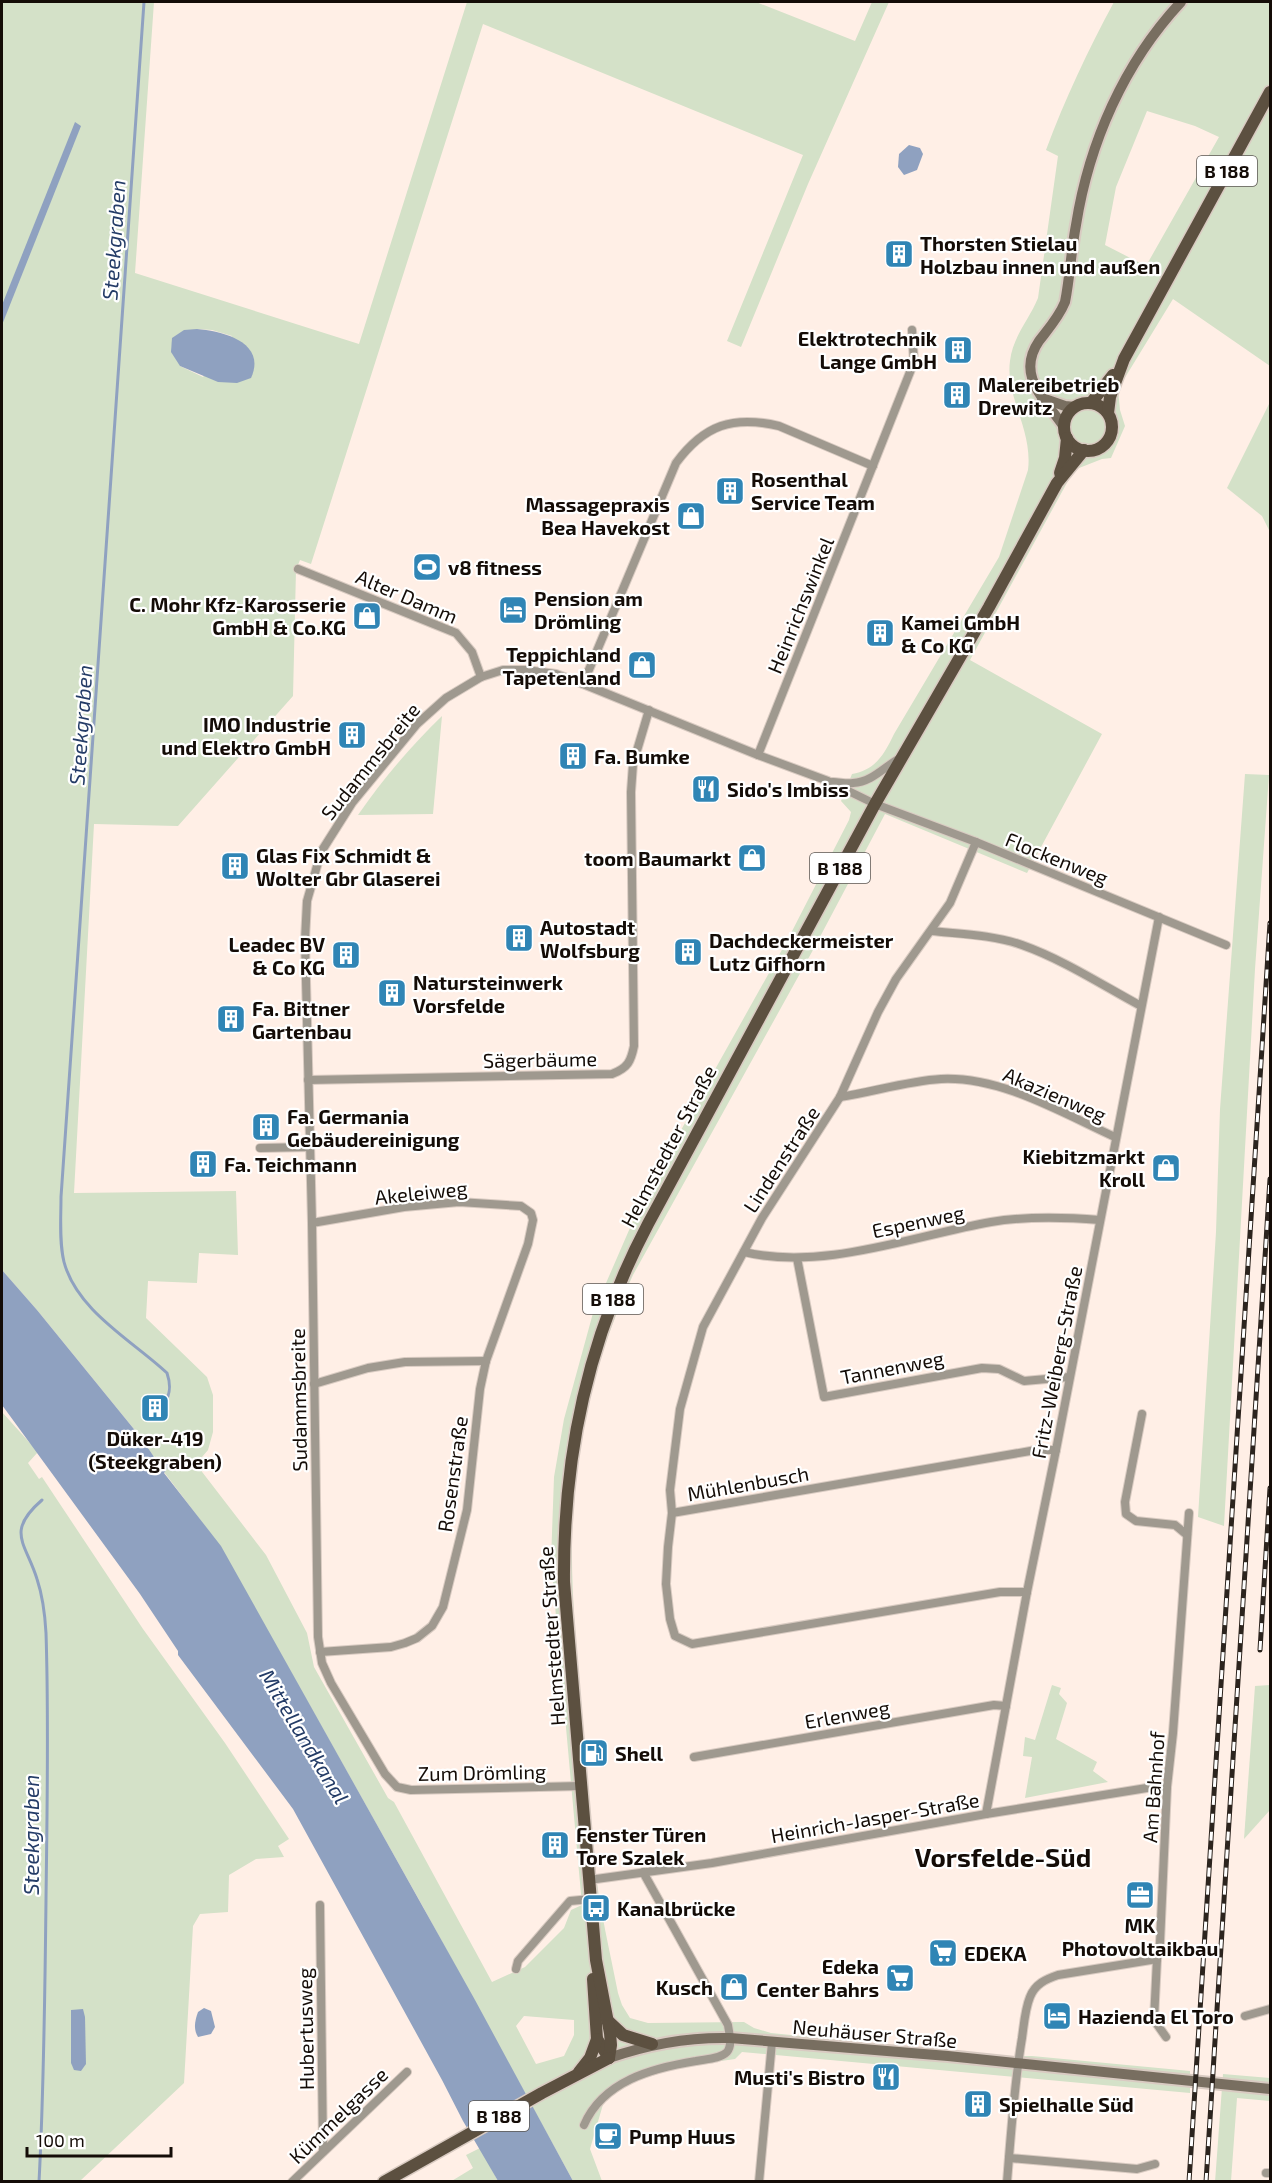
<svg xmlns="http://www.w3.org/2000/svg" width="1272" height="2183" font-family="'Exo 2',sans-serif">
<style>
.green{fill:#d4e1c8;fill-rule:evenodd}
.water{fill:#8fa1c0}
.lines{fill:none;stroke-linecap:round;stroke-linejoin:round}
.stream{stroke:#8fa1c0;stroke-width:3}
.street-casing{stroke:#d9cbc2;stroke-width:10}
.secondary-casing{stroke:#d9cbc2;stroke-width:14}
.primary-casing{stroke:#d9cbc2;stroke-width:15}
.street{stroke:#9f998f;stroke-width:8}
.secondary{stroke:#786e60;stroke-width:10}
.primary{stroke:#5c5040;stroke-width:12}
.rail-casing{stroke:#2c241e;stroke-width:5}
.rail{stroke:#fff;stroke-width:3;stroke-dasharray:9;stroke-linecap:butt}
.labels{text-anchor:middle;dominant-baseline:central;stroke-width:4.5;stroke-linejoin:round;paint-order:stroke}
.shield{fill:#fff;stroke:#5a5551;stroke-width:1.5}
.shield-label{font-size:18px;font-weight:bold;fill:#140c07}
.poi-label{font-size:20px;font-weight:bold;fill:#140c07;stroke:#fff;text-anchor:start}
.street-label{font-size:20px;fill:#140c07;stroke:#fff}
.water-label{font-size:21px;font-style:italic;fill:#243c67;stroke:#fff}
.district-label{font-size:26px;font-weight:bold;fill:#140c07;stroke:#fff}
</style>
<rect width="100%" height="100%" fill="#ffefe6"/>
<g class="green">
<path d="M2,2H154L135,273L359,344L467,2H756L855,41L872,2H889L808,184L741,347L727,341L803,155L483,24L311,564L300,560L296,570L293,696L178,826L94,824L74,1193L236,1191L238,1255L199,1253L197,1283L148,1281L146,1318L207,1377L213,1395V1432L208,1450L196,1464L266,1555L307,1633L314,1667L388,1798L394,1802L492,1982L525,1967L564,1928L571,1910L582,1905L551,1561L554,1477L564,1419L593,1313L643,1198L788,939L849,820L851,812L841,801L852,774C875,770 884,755 894,734L999,557L1028,470C1033,430 1005,396 1010,361C1013,336 1029,320 1038,298L1058,156L1046,150C1065,99 1088,50 1114,2H1270V366L1173,299L1118,389L1120,410L1125,426L1111,458L1102,459L1074,470L970,660L1102,734L1027,873L885,814L813,950L633,1275C604,1338 582,1411 575,1480C567,1561 576,1643 583,1724C587,1772 589,1820 595,1868C600,1910 610,1952 618,1993L622,2005L630,2018L648,2023L744,2022L754,2028L771,2033L999,2056H1032L1190,2071V2093L742,2052L735,2059L679,2067L642,2079L631,2083L604,2101L590,2149L602,2181H573L422,1905L220,1546L164,1472L170,1463L167,1459L158,1464L142,1439L37,1310L2,1270ZM1147,111L1195,126L1219,137L1146,266L1105,245L1116,187ZM197,329L212,330L232,336L203,377L180,366ZM524,2016L574,2020V2035L564,2056L536,2064L516,2026Z"/>
<path d="M1270,402V532L1262,516L1227,488Z"/>
<path d="M442,716L433,814L358,815C383,779 410,747 442,716Z"/>
<path d="M1245,774L1269,775L1255,969L1224,1526L1198,1517L1216,1232L1220,1109Z"/>
<path d="M2,1412L38,1452L28,1463L39,1479L42,1477L143,1629L225,1743L289,1839L278,1846L284,1857L256,1859L229,1875L228,1912L200,1914L193,1926L184,2083L80,2181H2Z"/>
<path d="M1052,1685L1061,1688L1059,1694L1067,1703L1056,1739L1097,1762L1093,1771L1108,1782L1025,1798L1032,1757L1023,1756L1025,1737L1035,1740Z"/>
<path d="M1270,1685V1810L1244,1839L1255,1686Z"/>
<path d="M1223,2074L1270,2078V2101L1237,2098L1231,2181L1215,2182Z"/>
<path d="M480,2148L498,2181L450,2182L473,2168L466,2155Z"/>
</g>
<g class="water">
<path d="M75,122L81,126L2,325V305Z"/>
<path d="M909,145L920,148L923,154L917,170L904,175L898,167L899,154Z"/>
<path d="M197,329C224,331 267,343 251,378L237,383L218,382L180,366L171,352L172,338L184,330Z"/>
<path d="M2,1270L37,1310L142,1439L158,1463L167,1459L171,1463L164,1473L221,1546L475,2000L573,2181H498L463,2121L442,2080L293,1809L178,1655V1651L140,1594L2,1405Z"/>
<path d="M204,2008L211,2011L215,2027L211,2034L198,2037C193,2029 195,2020 198,2012Z"/>
<path d="M83,2009L85,2017L86,2064L81,2071L74,2070L71,2063V2010Z"/>
</g>
<g class="lines">
<g class="stream">
<path d="M144,2L61,1197C61,1218 59,1242 64,1262C77,1311 133,1341 167,1373C171,1385 171,1395 163,1405"/>
<path d="M39,2182C44,2088 45,1994 46,1900C47,1811 49,1722 46,1633C45,1615 43,1597 37,1579C26,1543 5,1532 42,1500"/>
</g>
<g class="street-casing">
<g id="street">
<path d="M298,569L456,633L472,652L481,677"/>
<path d="M583,684L676,463C704,425 733,415 779,426L873,466"/>
<path d="M758,755L914,362L912,330"/>
<path d="M833,782C839,782 846,784 853,783C872,782 884,767 900,758"/>
<path d="M976,842L950,903L896,979L878,1012L840,1097L762,1218L703,1327L680,1409L670,1490L672,1513L668,1547L666,1584L670,1619L675,1636L692,1644L1000,1592H1027"/>
<path d="M932,931C961,934 994,935 1022,945C1064,960 1102,985 1141,1006"/>
<path d="M308,1080L612,1074C628,1068 631,1061 634,1046L631,792L633,764L649,710"/>
<path d="M840,1097C873,1092 907,1081 941,1079C1001,1076 1062,1113 1115,1137"/>
<path d="M260,1148L310,1147"/>
<path d="M312,1223L404,1207L459,1202L521,1206L531,1213L533,1220L528,1244L486,1361L480,1389L467,1510L443,1607L432,1626L417,1638L405,1643L391,1647L320,1652"/>
<path d="M744,1252C823,1271 912,1236 991,1222C1027,1216 1063,1217 1100,1220"/>
<path d="M797,1258L824,1397L982,1368L999,1369L1024,1381L1069,1377"/>
<path d="M314,1384L368,1368L405,1362L486,1361"/>
<path d="M1142,1414L1125,1502L1126,1514L1136,1521L1175,1525L1187,1535"/>
<path d="M672,1513L1036,1450H1056"/>
<path d="M694,1757L994,1705L1006,1706"/>
<path d="M581,1786L411,1790L397,1787L385,1774L331,1683L322,1663L318,1637L312,1223L305,940L307,901L321,852L352,803L417,724L446,698L481,677L503,670H526L556,674L583,684L758,755L828,781L875,804L976,842L1226,945"/>
<path d="M986,1814L1027,1592L1056,1450L1159,917"/>
<path d="M589,1880L712,1863L986,1814L1153,1787H1167"/>
<path d="M320,1905L323,2151"/>
<path d="M516,1969L518,1961L570,1901L591,1899"/>
<path d="M1245,2016L1270,2009"/>
<path d="M1166,2037L1154,2020L1157,1959L1160,1943L1167,1787L1173,1733L1189,1513"/>
<path d="M584,2125C603,2081 652,2068 696,2061C705,2059 720,2059 727,2052C733,2045 729,2033 728,2025L643,1872"/>
<path d="M1009,2158L1137,2169L1155,2164"/>
<path d="M1266,2173H1270"/>
<path d="M292,2182L407,2072"/>
<path d="M759,2182L772,2042"/>
<path d="M1007,2182C1011,2134 1014,2085 1022,2038C1024,2024 1025,2009 1030,1997C1035,1984 1046,1979 1058,1975L1157,1959"/>
</g>
</g>
<g class="secondary-casing">
<g id="secondary">
<path d="M1042,398L1065,406L1075,407"/>
<path d="M1064,427C1046,400 1015,376 1039,341C1049,328 1059,317 1065,302C1070,277 1071,251 1076,225C1089,143 1124,63 1181,2"/>
<path d="M609,2058C649,2044 688,2037 730,2038L948,2056L1270,2089"/>
</g>
</g>
<g class="primary-casing">
<g id="primary">
<path d="M1091,403L1113,375"/>
<circle cx="1088" cy="427" r="24"/>
<path d="M1108,413L1110,397L1124,359L1270,92"/>
<path d="M1060,473L1065,458L1067,438"/>
<path d="M593,1979L597,2039L609,2058"/>
<path d="M607,2020L623,2035L652,2044"/>
<path d="M609,2058L611,2045L610,2033L596,1960L564,1582C563,1454 588,1338 648,1224L875,804L989,607L1057,483L1084,450"/>
<path d="M579,2072L590,2058L597,2039"/>
<path d="M384,2182L542,2093L609,2058"/>
</g>
</g>
<use href="#street" class="street"/>
<use href="#secondary" class="secondary"/>
<use href="#primary" class="primary"/>
<g class="rail-casing">
<g id="rail">
<path d="M1260,1650L1270,1488"/>
<path d="M1189,2182L1270,923"/>
<path d="M1206,2182L1270,1179"/>
</g>
</g>
<use href="#rail" class="rail"/>
</g>
<defs>
<g id="building-square" transform="scale(1.5)"><rect x="-9" y="-9" width="18" height="18" rx="4" fill="#3085b5" stroke="#fff"/><path d="M-4-6H4V6H1V3H-1V6H-4ZM-2.5-4.3h1.7v1.8h-1.7ZM.8-4.3h1.7v1.8H.8ZM-2.5-1h1.7V.8h-1.7ZM.8-1h1.7V.8H.8Z" fill="#fff"/></g>
<g id="shop-square" transform="scale(1.5)"><rect x="-9" y="-9" width="18" height="18" rx="4" fill="#3085b5" stroke="#fff"/><path d="M-5-2.5h2.3a2.7 3.5 0 0 1 5.4 0H5L5.5 6h-11ZM-1.5-2.5h3a1.5 2.3 0 0 0-3 0Z" fill="#fff"/></g>
<g id="stadium-square" transform="scale(1.5)"><rect x="-9" y="-9" width="18" height="18" rx="4" fill="#3085b5" stroke="#fff"/><path d="M0-5a6.5 5 0 1 0 0 10a6.5 5 0 1 0 0-10ZM-3.5-1.8h7v3.6h-7Z" fill="#fff"/></g>
<g id="hotel-square" transform="scale(1.5)"><rect x="-9" y="-9" width="18" height="18" rx="4" fill="#3085b5" stroke="#fff"/><path d="M-6-4.5h1.5V1H6V5H4.5V3h-9V5H-6ZM-4 0a1.8 1.8 0 1 1 3.6 0ZM.5 0V-2.5h3Q6-2.5 6 0Z" fill="#fff"/></g>
<g id="restaurant-square" transform="scale(1.5)"><rect x="-9" y="-9" width="18" height="18" rx="4" fill="#3085b5" stroke="#fff"/><path d="M-5-6h1v4h1v-4h1v4h1v-4h1v5L-1.5 .5V6h-2V.5L-5-1ZM5-6V6H3V1.5H1.5Q1.5-4 5-6Z" fill="#fff"/></g>
<g id="fuel-square" transform="scale(1.5)"><rect x="-9" y="-9" width="18" height="18" rx="4" fill="#3085b5" stroke="#fff"/><path d="M-5.5-6h7V0h2V4h1.3V-2.5L3-4.5l.8-.8L6-3V5H2.5V1h-1V6h-7ZM-4.2-4.7v3.2H.2V-4.7Z" fill="#fff"/></g>
<g id="office-square" transform="scale(1.5)"><rect x="-9" y="-9" width="18" height="18" rx="4" fill="#3085b5" stroke="#fff"/><path d="M-6-3h4V-5.5h4V-3h4V5H-6ZM-1-4.5V-3h2v-1.5ZM-6 0V1H6V0Z" fill="#fff"/></g>
<g id="bus-square" transform="scale(1.5)"><rect x="-9" y="-9" width="18" height="18" rx="4" fill="#3085b5" stroke="#fff"/><path d="M-5-6H5V4H4V6H2V4H-2V6H-4V4H-5ZM-3.5-4V0h7V-4ZM-3.5 1.2v1.5H-2V1.2ZM2 1.2v1.5H3.5V1.2Z" fill="#fff"/></g>
<g id="supermarket-square" transform="scale(1.5)"><rect x="-9" y="-9" width="18" height="18" rx="4" fill="#3085b5" stroke="#fff"/><path d="M-6-5.5h2.5l.6 2H6L4.5 2H-2.5L-4.4-4H-6ZM-1.5 3.2a1.3 1.3 0 1 0 .1 0ZM3 3.2a1.3 1.3 0 1 0 .1 0Z" fill="#fff"/></g>
<g id="cafe-square" transform="scale(1.5)"><rect x="-9" y="-9" width="18" height="18" rx="4" fill="#3085b5" stroke="#fff"/><path d="M-5.5-4.5H6V0H3Q3 3.5 0 3.5H-2.5Q-5.5 3.5-5.5 0ZM3-3.2v2h1.7v-2ZM-6 4.5H4V6H-6Z" fill="#fff"/></g>
</defs>
<g fill-rule="evenodd">
<use href="#building-square" x="899" y="254"/>
<use href="#building-square" x="958" y="350"/>
<use href="#building-square" x="957" y="395"/>
<use href="#building-square" x="730" y="491"/>
<use href="#shop-square" x="691" y="516"/>
<use href="#stadium-square" x="427" y="567"/>
<use href="#hotel-square" x="513" y="610"/>
<use href="#shop-square" x="367" y="616"/>
<use href="#building-square" x="880" y="633"/>
<use href="#shop-square" x="642" y="665"/>
<use href="#building-square" x="352" y="735"/>
<use href="#building-square" x="573" y="756"/>
<use href="#restaurant-square" x="706" y="789"/>
<use href="#shop-square" x="752" y="858"/>
<use href="#building-square" x="235" y="866"/>
<use href="#building-square" x="519" y="938"/>
<use href="#building-square" x="688" y="952"/>
<use href="#building-square" x="346" y="955"/>
<use href="#building-square" x="392" y="993"/>
<use href="#building-square" x="231" y="1019"/>
<use href="#building-square" x="266" y="1127"/>
<use href="#building-square" x="203" y="1164"/>
<use href="#shop-square" x="1166" y="1168"/>
<use href="#building-square" x="155" y="1408"/>
<use href="#fuel-square" x="594" y="1753"/>
<use href="#building-square" x="555" y="1845"/>
<use href="#office-square" x="1140" y="1895"/>
<use href="#bus-square" x="596" y="1908"/>
<use href="#supermarket-square" x="943" y="1953"/>
<use href="#supermarket-square" x="900" y="1978"/>
<use href="#shop-square" x="734" y="1987"/>
<use href="#hotel-square" x="1057" y="2016"/>
<use href="#restaurant-square" x="886" y="2077"/>
<use href="#building-square" x="978" y="2104"/>
<use href="#cafe-square" x="608" y="2136"/>
</g>
<g class="labels">
<g class="shield">
<rect x="1197" y="156" width="60" height="30" rx="4.5"/>
<rect x="810" y="853" width="60" height="30" rx="4.5"/>
<rect x="583" y="1284" width="60" height="30" rx="4.5"/>
<rect x="469" y="2101" width="60" height="30" rx="4.5"/>
</g>
<g class="shield-label">
<text x="1227" y="171">B 188</text>
<text x="840" y="868">B 188</text>
<text x="613" y="1299">B 188</text>
<text x="499" y="2116">B 188</text>
</g>
<g class="poi-label">
<text x="920" y="243">Thorsten Stielau<tspan x="920" dy="23">Holzbau innen und außen</tspan></text>
<text x="937" y="338" text-anchor="end">Elektrotechnik<tspan x="937" dy="23">Lange GmbH</tspan></text>
<text x="978" y="384">Malereibetrieb<tspan x="978" dy="23">Drewitz</tspan></text>
<text x="751" y="479">Rosenthal<tspan x="751" dy="23">Service Team</tspan></text>
<text x="670" y="504" text-anchor="end">Massagepraxis<tspan x="670" dy="23">Bea Havekost</tspan></text>
<text x="448" y="567">v8 fitness</text>
<text x="534" y="598">Pension am<tspan x="534" dy="23">Drömling</tspan></text>
<text x="346" y="604" text-anchor="end">C. Mohr Kfz-Karosserie<tspan x="346" dy="23">GmbH &amp; Co.KG</tspan></text>
<text x="901" y="622">Kamei GmbH<tspan x="901" dy="23">&amp; Co KG</tspan></text>
<text x="621" y="654" text-anchor="end">Teppichland<tspan x="621" dy="23">Tapetenland</tspan></text>
<text x="331" y="724" text-anchor="end">IMO Industrie<tspan x="331" dy="23">und Elektro GmbH</tspan></text>
<text x="594" y="756">Fa. Bumke</text>
<text x="727" y="789">Sido's Imbiss</text>
<text x="256" y="855">Glas Fix Schmidt &amp;<tspan x="256" dy="23">Wolter Gbr Glaserei</tspan></text>
<text x="731" y="858" text-anchor="end">toom Baumarkt</text>
<text x="540" y="927">Autostadt<tspan x="540" dy="23">Wolfsburg</tspan></text>
<text x="709" y="940">Dachdeckermeister<tspan x="709" dy="23">Lutz Gifhorn</tspan></text>
<text x="325" y="944" text-anchor="end">Leadec BV<tspan x="325" dy="23">&amp; Co KG</tspan></text>
<text x="413" y="982">Natursteinwerk<tspan x="413" dy="23">Vorsfelde</tspan></text>
<text x="252" y="1008">Fa. Bittner<tspan x="252" dy="23">Gartenbau</tspan></text>
<text x="287" y="1116">Fa. Germania<tspan x="287" dy="23">Gebäudereinigung</tspan></text>
<text x="1145" y="1156" text-anchor="end">Kiebitzmarkt<tspan x="1145" dy="23">Kroll</tspan></text>
<text x="224" y="1164">Fa. Teichmann</text>
<text x="155" y="1438" text-anchor="middle">Düker-419<tspan x="155" dy="23">(Steekgraben)</tspan></text>
<text x="615" y="1753">Shell</text>
<text x="576" y="1834">Fenster Türen<tspan x="576" dy="23">Tore Szalek</tspan></text>
<text x="617" y="1908">Kanalbrücke</text>
<text x="1140" y="1925" text-anchor="middle">MK<tspan x="1140" dy="23">Photovoltaikbau</tspan></text>
<text x="964" y="1953">EDEKA</text>
<text x="879" y="1966" text-anchor="end">Edeka<tspan x="879" dy="23">Center Bahrs</tspan></text>
<text x="713" y="1987" text-anchor="end">Kusch</text>
<text x="1078" y="2016">Hazienda El Toro</text>
<text x="865" y="2077" text-anchor="end">Musti's Bistro</text>
<text x="999" y="2104">Spielhalle Süd</text>
<text x="629" y="2136">Pump Huus</text>
</g>
<g class="street-label">
<text transform="translate(407 596) rotate(23)">Alter Damm</text>
<text transform="translate(800 605) rotate(-68)">Heinrichswinkel</text>
<text transform="translate(370 761) rotate(-51)">Sudammsbreite</text>
<text transform="translate(1057 858) rotate(22)">Flockenweg</text>
<text transform="translate(540 1059) rotate(-1)">Sägerbäume</text>
<text transform="translate(1055 1094) rotate(23)">Akazienweg</text>
<text transform="translate(668 1146) rotate(-62)">Helmstedter Straße</text>
<text transform="translate(781 1159) rotate(-57)">Lindenstraße</text>
<text transform="translate(421 1192) rotate(-6)">Akeleiweg</text>
<text transform="translate(918 1221) rotate(-12)">Espenweg</text>
<text transform="translate(1056 1362) rotate(-79)">Fritz-Weiberg-Straße</text>
<text transform="translate(892 1367) rotate(-11)">Tannenweg</text>
<text transform="translate(298 1400) rotate(-91)">Sudammsbreite</text>
<text transform="translate(452 1474) rotate(-82)">Rosenstraße</text>
<text transform="translate(748 1483) rotate(-10)">Mühlenbusch</text>
<text transform="translate(551 1636) rotate(-94)">Helmstedter Straße</text>
<text transform="translate(847 1714) rotate(-10)">Erlenweg</text>
<text transform="translate(482 1772) rotate(-1)">Zum Drömling</text>
<text transform="translate(1153 1787) rotate(-86)">Am Bahnhof</text>
<text transform="translate(875 1817) rotate(-10)">Heinrich-Jasper-Straße</text>
<text transform="translate(305 2029) rotate(-91)">Hubertusweg</text>
<text transform="translate(875 2033) rotate(5)">Neuhäuser Straße</text>
<text transform="translate(338 2115) rotate(-44)">Kümmelgasse</text>
</g>
<g class="water-label">
<text transform="translate(113 240) rotate(-86)">Steekgraben</text>
<text transform="translate(80 725) rotate(-86)">Steekgraben</text>
<text transform="translate(305 1736) rotate(59)">Mittellandkanal</text>
<text transform="translate(30 1835) rotate(-90)">Steekgraben</text>
</g>
<g class="district-label">
<text x="1003" y="1856">Vorsfelde-Süd</text>
</g>
</g>
<rect width="1272" height="2183" fill="none" stroke="#140c07" stroke-width="6"/>
<path d="M27 2147v9h144v-9" fill="none" stroke="#140c07" stroke-width="3"/>
<text x="36" y="2147" font-size="18" fill="#140c07" stroke="#ffffff" stroke-width="4.5" paint-order="stroke">100 m</text>
</svg>
